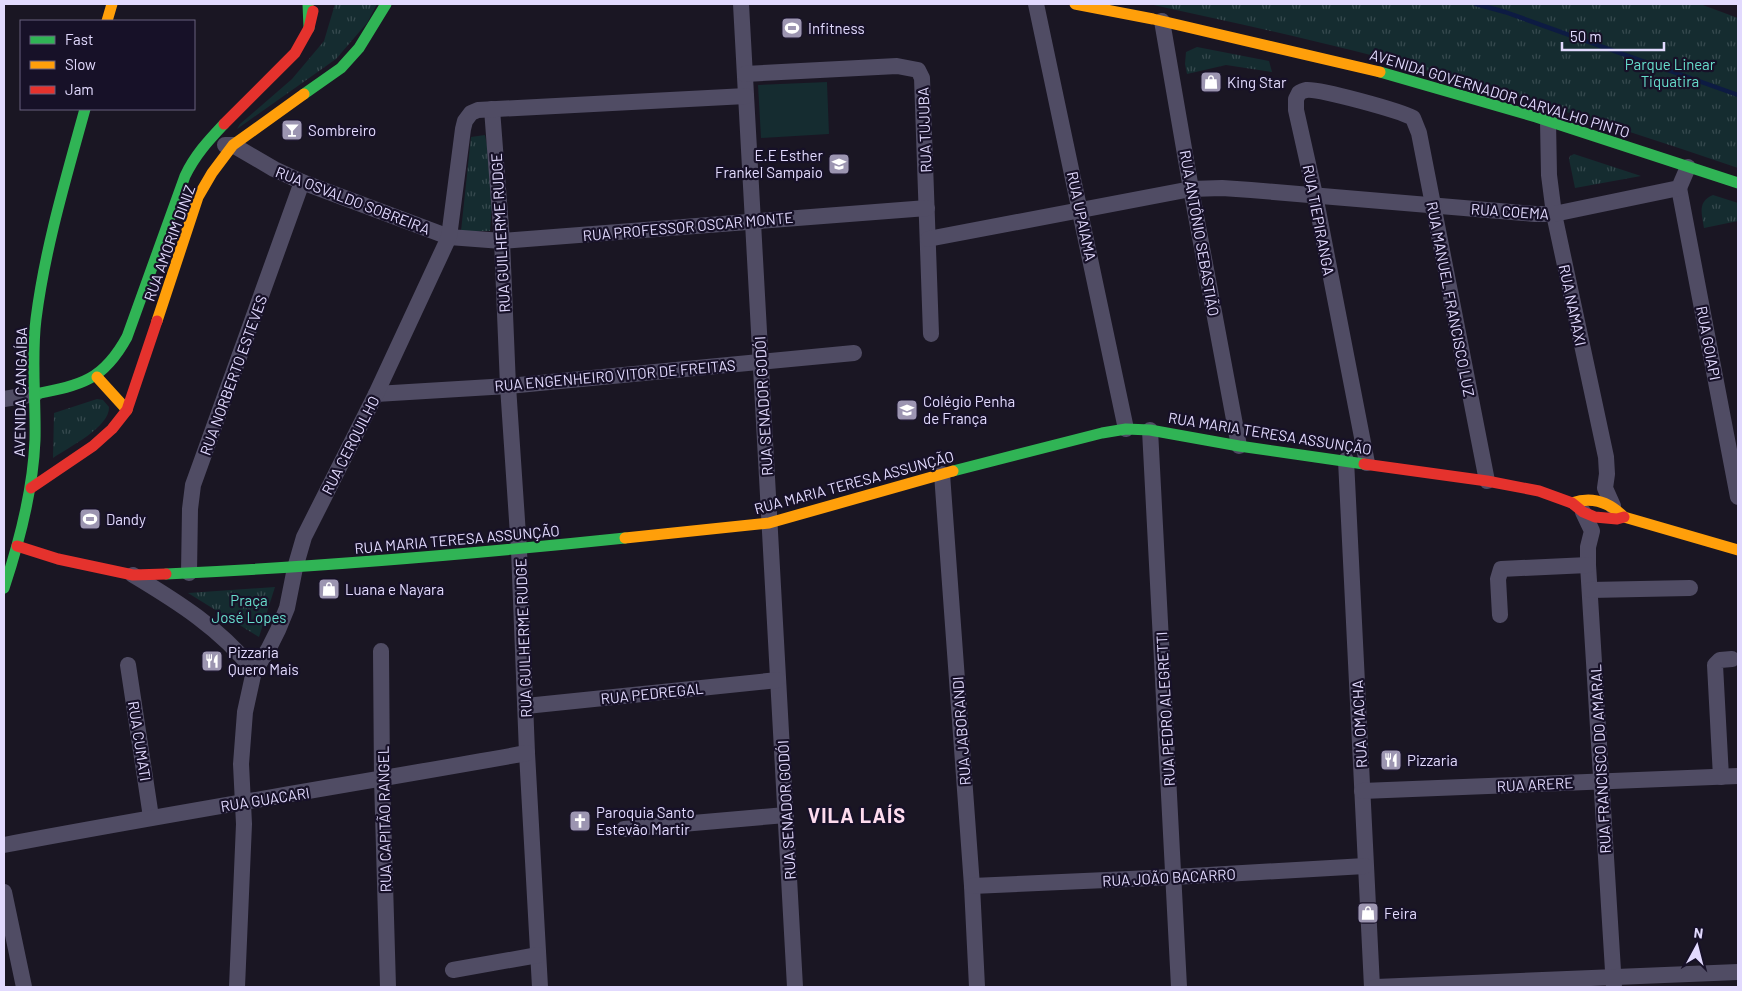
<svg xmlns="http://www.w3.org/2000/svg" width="1742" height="991" font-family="Barlow,sans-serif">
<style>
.park{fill:url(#park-tufts)}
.garden{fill:#152c30}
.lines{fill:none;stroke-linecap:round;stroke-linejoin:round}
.stream{stroke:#0d1b43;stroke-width:4.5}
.street{stroke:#504c64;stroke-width:16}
.fast{stroke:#30b455;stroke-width:11}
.slow{stroke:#ff9f0a;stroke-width:11}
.jam{stroke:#e5322d;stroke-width:11}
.labels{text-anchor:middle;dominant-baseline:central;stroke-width:4.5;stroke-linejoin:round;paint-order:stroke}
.poi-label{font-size:15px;fill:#e2dafe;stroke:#171128;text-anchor:start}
.park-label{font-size:15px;fill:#67ddcc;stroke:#171128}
.street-label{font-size:15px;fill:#e2dafe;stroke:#171128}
.district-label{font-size:20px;font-weight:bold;letter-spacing:1px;fill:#fedcee;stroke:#171128}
</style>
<defs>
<pattern id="park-tufts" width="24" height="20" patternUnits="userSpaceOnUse" patternTransform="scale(1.25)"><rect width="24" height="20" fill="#152c30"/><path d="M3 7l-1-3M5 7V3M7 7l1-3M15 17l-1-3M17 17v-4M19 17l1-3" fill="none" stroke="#374a4f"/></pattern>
</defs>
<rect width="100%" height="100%" fill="#1a1623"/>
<g class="park">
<path d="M335,4H377L367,23L336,59L237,129L240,124L292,79L324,41Z"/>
<path d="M1149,4H1700L1738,18V168C1638,134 1537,102 1435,73C1341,45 1244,25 1149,4Z"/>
<path d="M1197,47L1269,61L1272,72L1226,65L1187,74L1185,64L1186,52Z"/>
<path d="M485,135L494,180L490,231H461L471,137Z"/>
<path d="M1574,154L1577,155L1641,176L1575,188L1569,159L1570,156Z"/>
<path d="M1713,195L1738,203V221L1704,228C1702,213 1697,202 1713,195Z"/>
<path d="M97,399L103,400L109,407C110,427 69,447 53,458L54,413Z"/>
<path d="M275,587L259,637L188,593Z"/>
</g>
<path class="garden" d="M827,82L829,134L761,138L758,85Z"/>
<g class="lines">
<path class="stream" d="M1476,4L1505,12L1738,95"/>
<g class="street">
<path d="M741,4L795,987"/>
<path d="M1036,4L1126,429"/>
<path d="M1162,21L1191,189L1239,446"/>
<path d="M745,74L897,66L918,70L922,78L931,334"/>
<path d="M492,109L502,241L508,386L519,550L527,753L540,987"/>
<path d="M1548,121L1549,175L1554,214L1606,457L1607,474L1605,488L1613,506"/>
<path d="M225,145H233L274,169L302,182L449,237L502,241L927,208"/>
<path d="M1679,188L1738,497"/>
<path d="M928,239L1191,189L1222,188L1251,190L1535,214H1554L1679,188L1688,167"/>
<path d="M376,394L508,386L854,353"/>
<path d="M4,399L35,394"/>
<path d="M1150,430L1179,987"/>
<path d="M1346,460L1372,987"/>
<path d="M1367,463L1315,195L1296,110V99L1299,93C1300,92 1305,90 1306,90C1318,88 1401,111 1413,118L1419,133L1487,481"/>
<path d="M942,474L972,886L977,987"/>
<path d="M1583,512L1592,531L1588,547V565L1614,987"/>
<path d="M189,573L190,509L193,485L302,182"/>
<path d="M133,575C178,602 221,629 254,671"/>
<path d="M1590,590L1690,588"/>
<path d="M1500,615L1498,579L1501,569L1588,565"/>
<path d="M381,651L382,779L388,987"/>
<path d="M128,665L151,817"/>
<path d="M526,706L778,680"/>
<path d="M1721,777L1715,665L1720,660L1732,659"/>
<path d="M1362,791L1738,776"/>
<path d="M624,829L786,815"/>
<path d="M4,845C178,812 353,784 527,753"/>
<path d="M972,886L1174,877L1365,866"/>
<path d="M4,892L24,987"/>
<path d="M453,970L538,955"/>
<path d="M237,987L244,824L241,764L245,712L254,671L268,650L278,630L287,608L295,568L304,537L376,394L449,237L463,129L465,121L471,113L478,110L746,96"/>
<path d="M1376,987L1738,972"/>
</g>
<g class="fast">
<path d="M308,4L309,28"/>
<path d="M1380,72L1536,117L1738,183"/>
<path d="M304,94L341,68L359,48L386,4"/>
<path d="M35,394C81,385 103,381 127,337L185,176C195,155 208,141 224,124"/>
<path d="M953,471L1102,433L1126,429L1150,430L1239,446L1364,464"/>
<path d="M166,574C319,567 472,554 625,538"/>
<path d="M4,588C20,540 33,491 35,440C36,400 31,359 36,319C45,248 66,178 85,109"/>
</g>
<g class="slow">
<path d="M1075,4L1153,19L1380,72"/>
<path d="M107,21L112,4"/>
<path d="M157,321L198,197L212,173L233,145L304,94"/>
<path d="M97,377L127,410"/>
<path d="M1572,503C1592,496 1609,502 1624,517L1738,550"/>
<path d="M625,538L769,523L953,471"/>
</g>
<g class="jam">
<path d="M224,124L295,53L309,28L313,11"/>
<path d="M1364,464L1487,481L1539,491L1572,503L1583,512L1595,517L1617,519L1624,517"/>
<path d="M31,488L93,446L112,429L127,410L157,321"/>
<path d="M17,546L58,559L133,575L166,574"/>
</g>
</g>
<defs>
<g id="stadium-square" transform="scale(1.125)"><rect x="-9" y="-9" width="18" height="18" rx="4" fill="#9c95b1" stroke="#171128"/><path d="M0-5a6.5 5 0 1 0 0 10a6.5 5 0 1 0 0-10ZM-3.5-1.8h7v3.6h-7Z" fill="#fff"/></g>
<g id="shop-square" transform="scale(1.125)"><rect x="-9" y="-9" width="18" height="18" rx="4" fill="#9c95b1" stroke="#171128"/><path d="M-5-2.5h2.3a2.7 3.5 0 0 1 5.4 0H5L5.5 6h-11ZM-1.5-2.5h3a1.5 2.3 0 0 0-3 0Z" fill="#fff"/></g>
<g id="bar-square" transform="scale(1.125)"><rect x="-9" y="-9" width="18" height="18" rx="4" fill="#9c95b1" stroke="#171128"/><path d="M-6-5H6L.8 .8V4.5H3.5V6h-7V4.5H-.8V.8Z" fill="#fff"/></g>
<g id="school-square" transform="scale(1.125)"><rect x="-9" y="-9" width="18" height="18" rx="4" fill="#9c95b1" stroke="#171128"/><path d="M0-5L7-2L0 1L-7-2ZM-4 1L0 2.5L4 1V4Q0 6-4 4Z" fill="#fff"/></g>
<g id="restaurant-square" transform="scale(1.125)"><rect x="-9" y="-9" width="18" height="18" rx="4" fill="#9c95b1" stroke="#171128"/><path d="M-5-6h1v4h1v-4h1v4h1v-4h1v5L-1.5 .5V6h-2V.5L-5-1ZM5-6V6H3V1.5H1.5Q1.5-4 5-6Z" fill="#fff"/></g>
<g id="church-square" transform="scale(1.125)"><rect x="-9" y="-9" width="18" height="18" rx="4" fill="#9c95b1" stroke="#171128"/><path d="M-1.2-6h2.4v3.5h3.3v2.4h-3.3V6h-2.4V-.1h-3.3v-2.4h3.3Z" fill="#fff"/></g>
</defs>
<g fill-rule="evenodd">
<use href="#stadium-square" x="792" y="28"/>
<use href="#shop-square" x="1211" y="82"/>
<use href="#bar-square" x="292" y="130"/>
<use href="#school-square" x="839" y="164"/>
<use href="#school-square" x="907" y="410"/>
<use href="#stadium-square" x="90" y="519"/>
<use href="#shop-square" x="329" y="589"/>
<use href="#restaurant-square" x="212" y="661"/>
<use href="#restaurant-square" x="1391" y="760"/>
<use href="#church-square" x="580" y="821"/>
<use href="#shop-square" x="1368" y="913"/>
</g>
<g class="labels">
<g class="poi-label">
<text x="808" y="28">Infitness</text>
<text x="1227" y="82">King Star</text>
<text x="308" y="130">Sombreiro</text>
<text x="823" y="155" text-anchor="end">E.E Esther<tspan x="823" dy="17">Frankel Sampaio</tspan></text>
<text x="923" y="401">Colégio Penha<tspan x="923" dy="17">de França</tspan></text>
<text x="106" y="519">Dandy</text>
<text x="345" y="589">Luana e Nayara</text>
<text x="228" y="652">Pizzaria<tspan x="228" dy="17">Quero Mais</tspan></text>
<text x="1407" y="760">Pizzaria</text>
<text x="596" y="812">Paroquia Santo<tspan x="596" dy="17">Estevão Martir</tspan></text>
<text x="1384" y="913">Feira</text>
</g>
<g class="park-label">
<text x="1670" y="64">Parque Linear<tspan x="1670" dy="17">Tiquatira</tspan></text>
<text x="249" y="600">Praça<tspan x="249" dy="17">José Lopes</tspan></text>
</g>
<g class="street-label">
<text transform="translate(1500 93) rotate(17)">AVENIDA GOVERNADOR CARVALHO PINTO</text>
<text transform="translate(924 130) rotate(-92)">RUA TUJUBA</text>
<text transform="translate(353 200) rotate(21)">RUA OSVALDO SOBREIRA</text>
<text transform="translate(1510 211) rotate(4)">RUA COEMA</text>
<text transform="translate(1082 216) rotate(78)">RUA UPAIAMA</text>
<text transform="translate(1319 220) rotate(79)">RUA TIEPIRANGA</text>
<text transform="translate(688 226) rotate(-5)">RUA PROFESSOR OSCAR MONTE</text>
<text transform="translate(500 233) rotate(-93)">RUA GUILHERME RUDGE</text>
<text transform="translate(1200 233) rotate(80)">RUA ANTÔNIO SEBASTIÃO</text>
<text transform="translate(169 243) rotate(-70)">RUA AMORIM DINIZ</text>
<text transform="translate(1451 299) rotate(79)">RUA MANUEL FRANCISCO LUZ</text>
<text transform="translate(1573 305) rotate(78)">RUA NAMAXI</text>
<text transform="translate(1709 343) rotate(79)">RUA GOIAPI</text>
<text transform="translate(233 375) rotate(-70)">RUA NORBERTO ESTEVES</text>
<text transform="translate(615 375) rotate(-5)">RUA ENGENHEIRO VITOR DE FREITAS</text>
<text transform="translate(20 392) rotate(-89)">AVENIDA CANGAÍBA</text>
<text transform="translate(763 406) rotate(-93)">RUA SENADOR GODÓI</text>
<text transform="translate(1270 433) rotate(9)">RUA MARIA TERESA ASSUNÇÃO</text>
<text transform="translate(350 445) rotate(-63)">RUA CERQUILHO</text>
<text transform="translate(854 482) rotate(-15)">RUA MARIA TERESA ASSUNÇÃO</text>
<text transform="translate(457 539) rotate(-5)">RUA MARIA TERESA ASSUNÇÃO</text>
<text transform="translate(523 638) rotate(-92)">RUA GUILHERME RUDGE</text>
<text transform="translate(652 693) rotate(-6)">RUA PEDREGAL</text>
<text transform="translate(1165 709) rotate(-93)">RUA PEDRO ALEGRETTI</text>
<text transform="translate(1359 724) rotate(-93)">RUA OMACHA</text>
<text transform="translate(961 731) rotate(-94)">RUA JABORANDI</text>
<text transform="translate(140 741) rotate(81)">RUA CUMATI</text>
<text transform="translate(1600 759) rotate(-93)">RUA FRANCISCO DO AMARAL</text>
<text transform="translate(1535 784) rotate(-3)">RUA ARERE</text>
<text transform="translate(265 799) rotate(-9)">RUA GUACARI</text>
<text transform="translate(786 810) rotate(-93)">RUA SENADOR GODÓI</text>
<text transform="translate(384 819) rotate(-91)">RUA CAPITÃO RANGEL</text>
<text transform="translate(1169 877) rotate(-3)">RUA JOÃO BACARRO</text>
</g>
<g class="district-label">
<text x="857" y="815">VILA LAÍS</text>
</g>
</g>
<rect width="1742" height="991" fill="none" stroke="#e2dafe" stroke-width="10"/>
<rect x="20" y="20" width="175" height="90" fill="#171128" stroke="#68617e"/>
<rect x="30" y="36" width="25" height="8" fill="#30b455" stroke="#68617e"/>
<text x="65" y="45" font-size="15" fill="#e2dafe">Fast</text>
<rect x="30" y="61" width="25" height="8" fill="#ff9f0a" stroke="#68617e"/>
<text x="65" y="70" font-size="15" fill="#e2dafe">Slow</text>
<rect x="30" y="86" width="25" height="8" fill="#e5322d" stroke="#68617e"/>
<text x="65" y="95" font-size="15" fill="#e2dafe">Jam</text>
<g transform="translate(1697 946) rotate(7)" stroke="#171128" stroke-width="4" paint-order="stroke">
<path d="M0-4L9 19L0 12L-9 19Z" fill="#e2dafe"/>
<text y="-8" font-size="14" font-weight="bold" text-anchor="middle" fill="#e2dafe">N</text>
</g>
<path d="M1562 42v8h102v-8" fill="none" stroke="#e2dafe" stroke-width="2.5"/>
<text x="1570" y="42" font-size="15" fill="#e2dafe" stroke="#171128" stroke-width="4" paint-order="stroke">50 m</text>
</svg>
